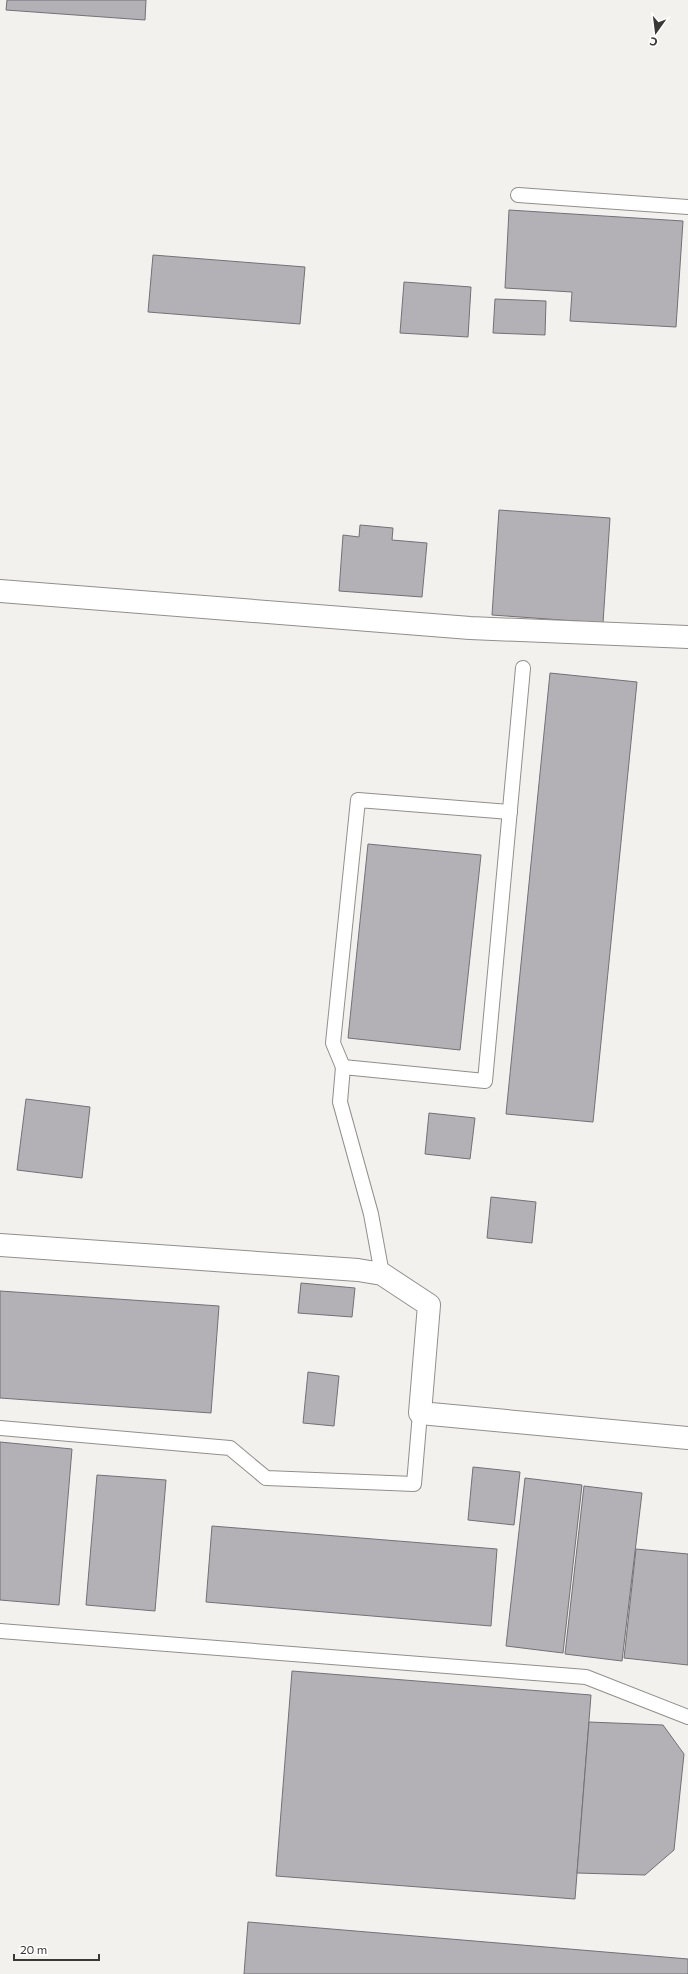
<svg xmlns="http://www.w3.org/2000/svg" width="688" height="1974" font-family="Commissioner,sans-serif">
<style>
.building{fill:#b3b1b5;stroke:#737175}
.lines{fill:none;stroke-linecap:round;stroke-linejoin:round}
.service-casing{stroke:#918f8c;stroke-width:16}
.minor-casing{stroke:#918f8c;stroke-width:24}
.service{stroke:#fff;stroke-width:14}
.minor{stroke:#fff;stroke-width:22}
</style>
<rect width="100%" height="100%" fill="#f3f1ed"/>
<g class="building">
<path d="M7,0H146L145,20L6,10Z"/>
<path d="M509,210L683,221L676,327L570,321L572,292L505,288Z"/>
<path d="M153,255L305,267L300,324L148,312Z"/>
<path d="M404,282L471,287L468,337L400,333Z"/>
<path d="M495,299L546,301L545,335L493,333Z"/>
<path d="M499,510L610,518L603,623L492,615Z"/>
<path d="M360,525L393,528L392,540L427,543L422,597L339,591L343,535L359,537Z"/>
<path d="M550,673L637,682L593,1122L506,1114Z"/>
<path d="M368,844L481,855L460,1050L348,1038Z"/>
<path d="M26,1099L90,1107L82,1178L17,1170Z"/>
<path d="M429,1113L475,1118L470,1159L425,1154Z"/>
<path d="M491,1197L536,1202L532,1243L487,1238Z"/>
<path d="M301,1283L355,1288L352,1317L298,1313Z"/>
<path d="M0,1291L219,1306L211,1413L0,1398Z"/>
<path d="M308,1372L339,1376L334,1426L303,1423Z"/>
<path d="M0,1442L72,1449L59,1605L0,1600Z"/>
<path d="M473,1467L520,1472L514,1525L468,1520Z"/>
<path d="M97,1475L166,1480L155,1611L86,1605Z"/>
<path d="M525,1478L582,1485L563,1653L506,1646Z"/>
<path d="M584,1486L642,1493L622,1661L565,1654Z"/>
<path d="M212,1526L497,1549L491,1626L206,1602Z"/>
<path d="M636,1549L688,1554V1665L624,1658Z"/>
<path d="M292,1671L591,1695L575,1899L276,1876Z"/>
<path d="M589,1722L663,1725L684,1754L674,1850L645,1875L577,1873Z"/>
<path d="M248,1922L688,1959V1974H244Z"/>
</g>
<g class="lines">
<g class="service-casing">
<g id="service">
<path d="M518,195L688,207"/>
<path d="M343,1067L333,1043L358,800L510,812"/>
<path d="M382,1274L371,1214L340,1102L343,1067L485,1081L523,668"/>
<path d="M0,1428L230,1448L266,1478L414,1484L420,1413"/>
<path d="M0,1631L586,1677L688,1717"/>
</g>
</g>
<g class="minor-casing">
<g id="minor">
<path d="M0,591L470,628L688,637"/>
<path d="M0,1245L358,1270L382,1274L429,1305L420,1413L688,1438"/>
</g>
</g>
<use href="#service" class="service"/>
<use href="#minor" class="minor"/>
</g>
<g transform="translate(656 32) rotate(194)" stroke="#fffefd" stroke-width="3" paint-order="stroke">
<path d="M0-3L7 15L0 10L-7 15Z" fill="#393836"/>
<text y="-6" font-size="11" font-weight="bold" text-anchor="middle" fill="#393836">С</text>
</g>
<path d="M14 1954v6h85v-6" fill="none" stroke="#393836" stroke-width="2"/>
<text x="20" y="1954" font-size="12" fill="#393836" stroke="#fffefd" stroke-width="3" paint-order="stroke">20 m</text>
</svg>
